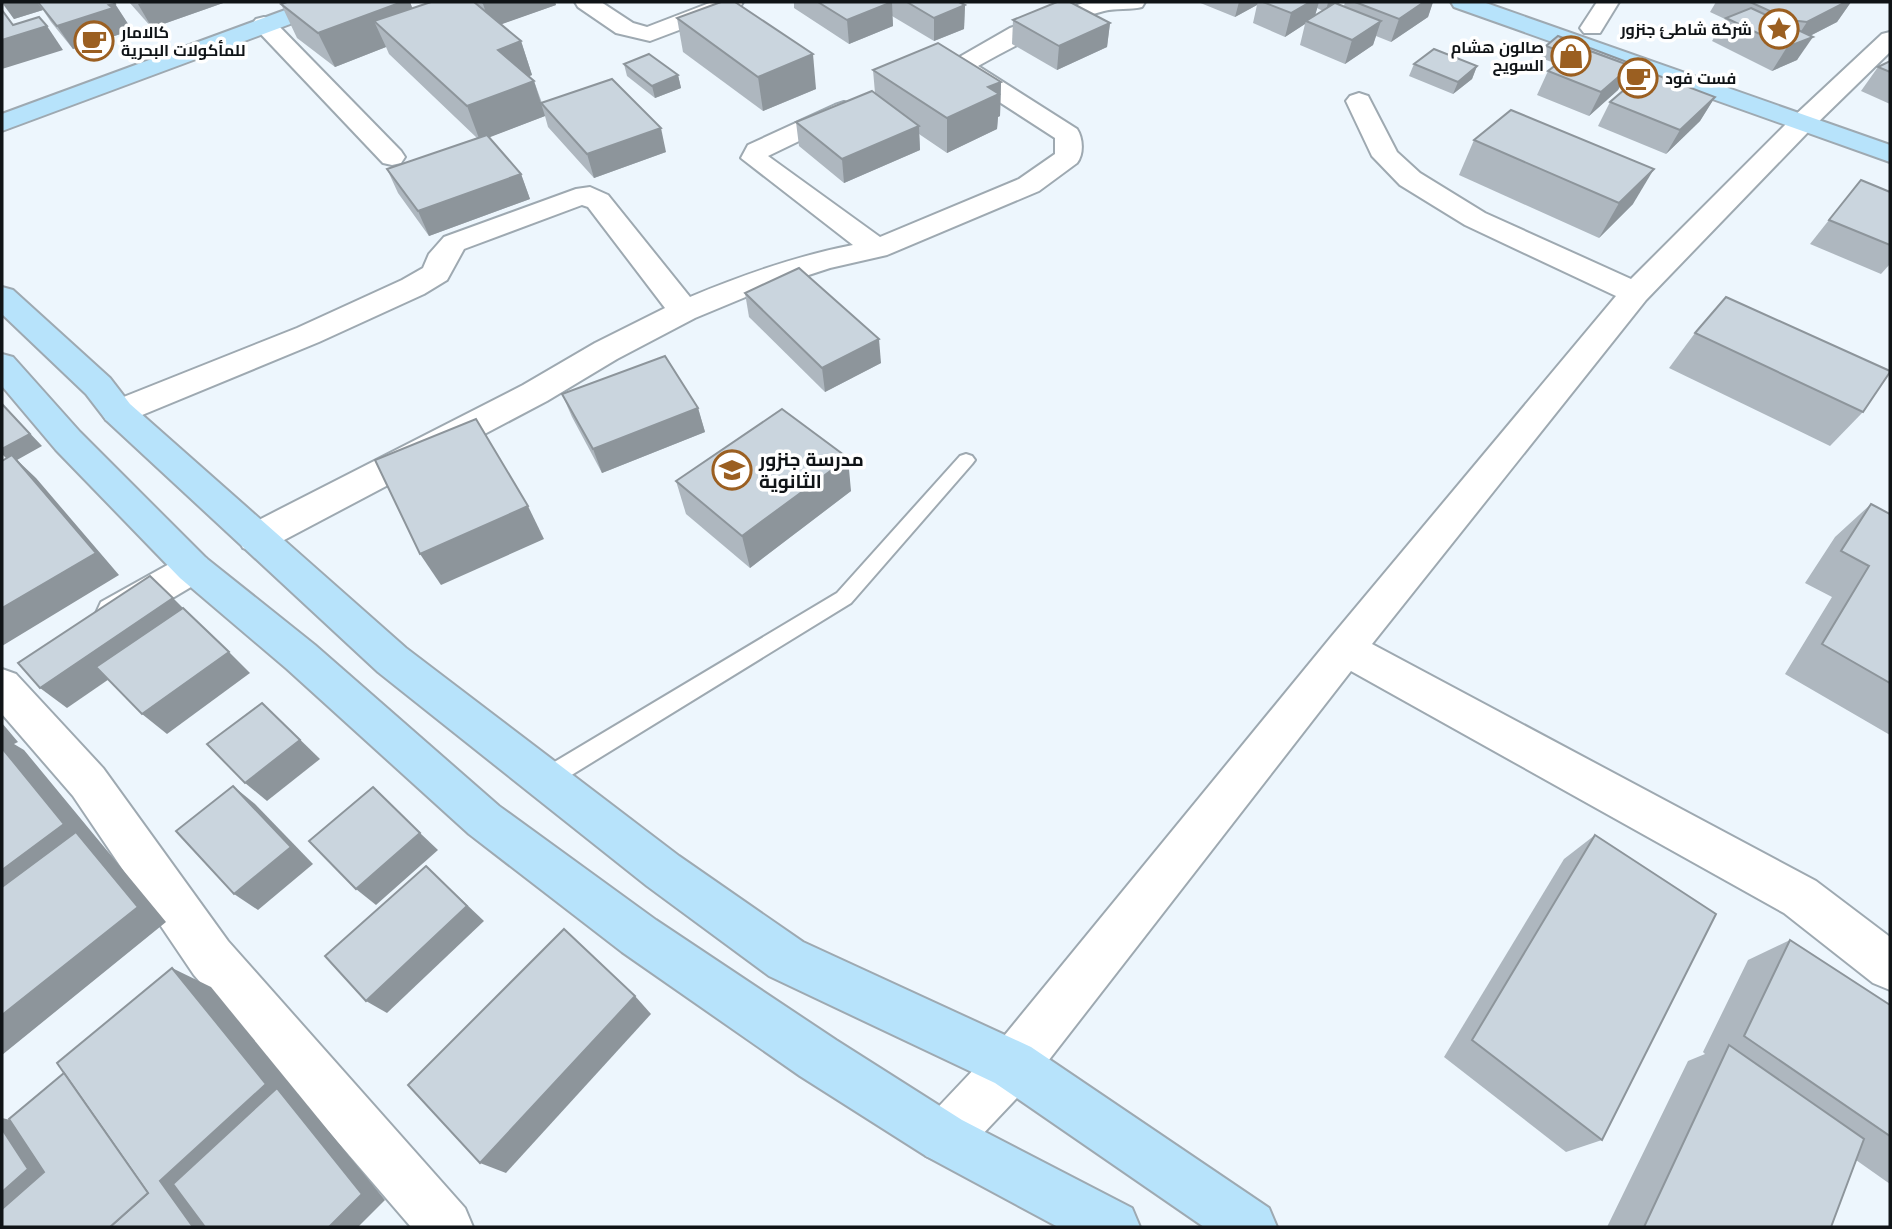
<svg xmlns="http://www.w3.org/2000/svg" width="1892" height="1229" font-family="Lora,Cairo,serif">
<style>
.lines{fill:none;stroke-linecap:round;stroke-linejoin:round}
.lane-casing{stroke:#9ea9b1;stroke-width:4}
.street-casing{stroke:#9ea9b1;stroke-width:4}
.secondary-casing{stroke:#9ea9b1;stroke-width:4}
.lane{fill:#fff;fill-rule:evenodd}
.street{fill:#fff;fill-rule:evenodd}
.secondary{fill:#b7e3fb;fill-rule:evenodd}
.wall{fill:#aeb7bf;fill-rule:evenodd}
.shaded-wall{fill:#8d959b}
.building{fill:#cad5de;stroke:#8d959b;stroke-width:2}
.labels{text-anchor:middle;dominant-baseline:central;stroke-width:7;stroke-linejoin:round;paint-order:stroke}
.far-poi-label{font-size:16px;font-weight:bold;fill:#101417;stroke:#fff;text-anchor:end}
.poi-label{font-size:19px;font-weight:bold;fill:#101417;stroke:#fff;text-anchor:start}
</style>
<rect width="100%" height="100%" fill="#edf6fd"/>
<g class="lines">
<g class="lane-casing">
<path id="lane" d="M966,454L972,456L975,460L972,464L851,603L552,787L544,790L536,787L533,780L536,773L837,593L960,456Z"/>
</g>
<g class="street-casing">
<g id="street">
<path d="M575,2H601L633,23L647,27L712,2H743L740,7L650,41L616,33L578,7Z"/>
<path d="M1086,2H1145L1142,7C1130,10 1116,8 1104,11C1058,23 1019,43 978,66L1077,129C1083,138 1084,154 1077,163L1039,191L887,255L830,268L760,291L695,318L617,359L547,401L269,548L256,552L243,548L238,538L243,528L523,385L595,343L665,308L588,207L582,205L464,249L447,280L424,294L319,342L130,420L118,424L106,420L101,412L106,404L297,328L402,280L423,268L429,254L444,237L576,189L590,187L608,195L690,297C743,275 796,256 853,245L741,158L748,145L835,105L844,102L853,105L857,110L853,115L768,156L880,237L1019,179L1055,154V138L956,74L931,72L928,67L931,62L956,59L1010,28Z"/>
<path d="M1597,2H1619L1600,33H1584L1580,28Z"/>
<path d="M264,17L272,19L401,151L405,157L401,163L392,165L383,163L256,29L252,24L256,19Z"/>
<path d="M1890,32V52L1810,130L1646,300L1372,644L1816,881L1890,937V990L1873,983L1784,913L1351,671L1031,1083L962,1156L944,1164L926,1156L918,1138L926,1120L995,1047L1331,637L1616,296L1465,225L1400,185L1372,156L1346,101L1350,96L1359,93L1368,96L1397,152L1420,173L1485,213L1631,279L1792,118L1882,34Z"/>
<path d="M193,553L206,558L212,568L206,578L129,624L115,629L101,624L96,613L101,602L180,558Z"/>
<path d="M2,669L16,674L103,768L228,941L465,1208L473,1227H411L194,975L73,796L2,714Z"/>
</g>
</g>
<g class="secondary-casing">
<g id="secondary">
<path d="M307,2H339L336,7L2,131V114Z"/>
<path d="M1451,2H1483L1890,145V162L1454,7Z"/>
<path d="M2,287L13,290L110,378L130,404L406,648L679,856L803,942L1031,1047L1269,1208L1277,1227H1204L995,1083L769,976L647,886L378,672L106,420L86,394L2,314Z"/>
<path d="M2,354L13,357L80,432L206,558L315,645L499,806L656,920L836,1040L962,1120L1132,1208L1140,1227H1058L926,1156L800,1076L622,952L469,834L287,669L180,578L56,450L2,386Z"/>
</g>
</g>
<use href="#lane" class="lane"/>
<use href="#street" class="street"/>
<use href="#secondary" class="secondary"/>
</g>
<g class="wall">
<path d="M2,2H114L130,27L125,28L127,32L73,49L51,22L43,10L14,19L2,3Z"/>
<path d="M129,2H226L152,28Z"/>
<path d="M285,2H410L412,8L431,2H555L556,5L501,24L521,41L532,75L529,76L534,81L542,103L666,152L594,178L548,127L545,116L489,137L521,174L530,199L429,236L398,193L387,169L477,138L389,54L386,47L335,67L297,38L281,4Z"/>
<path d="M794,2H959L965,5L964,29L934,41L892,16L893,26L849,44L794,8Z"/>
<path d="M1198,2H1341L1338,4L1344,6L1345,2H1433L1428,17L1391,42L1376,36L1373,45L1345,64L1300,45L1305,24L1285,37L1253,23L1257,5L1235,17ZM1317,8L1323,11L1315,16Z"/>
<path d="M1716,2H1851L1837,22L1810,36L1797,60L1772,71L1712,41L1725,19L1710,12Z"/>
<path d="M677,18L816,89L763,111L683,52Z"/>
<path d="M1013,20L1110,23L1107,47L1057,70L1012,44Z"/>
<path d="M1546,46L1632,64L1618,90L1589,116L1537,95L1548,71L1557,64L1541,58Z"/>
<path d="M624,64L678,75L681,88L655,98L627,76Z"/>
<path d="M1414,64L1477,66L1472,79L1453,94L1409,76Z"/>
<path d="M1878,67L1890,72V104L1861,91Z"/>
<path d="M873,70L1001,82L1000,116L998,117L997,129L947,153L919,134L920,150L844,183L799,146L796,122L875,93Z"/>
<path d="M1715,97L1700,121L1666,154L1598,126L1610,102Z"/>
<path d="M1474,140L1633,204L1599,238L1459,175Z"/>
<path d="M1890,192V264L1881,274L1810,244L1829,220Z"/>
<path d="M745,293L881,363L825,392L749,317Z"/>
<path d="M1695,333L1863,412L1830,446L1669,368Z"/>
<path d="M562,394L698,408L705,432L602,473L572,417Z"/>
<path d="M676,481L851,491L750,568L686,514Z"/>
<path d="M1871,504L1890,514V735L1785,674L1832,597L1805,583L1835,537Z"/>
<path d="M1595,835L1602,1140L1566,1152L1444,1057L1564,859Z"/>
<path d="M1790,940L1890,1005V1184L1856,1160L1831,1227H1607L1688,1061L1705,1054L1703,1052L1748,960Z"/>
</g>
<g class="shaded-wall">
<path d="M2,2H37L43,10L14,19Z"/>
<path d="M146,2H226L152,28L138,4Z"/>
<path d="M402,2H410L422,33L374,21L386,47L335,67L318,33Z"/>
<path d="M480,2H555L556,5L491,28L483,4Z"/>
<path d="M892,2L893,26L849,44L847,20Z"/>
<path d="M1239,2H1258L1257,5L1235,17Z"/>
<path d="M1310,2H1319L1314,19L1306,21L1305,24L1285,37L1291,13Z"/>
<path d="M1328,2H1341L1326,12Z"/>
<path d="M1424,2H1433L1428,17L1391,42L1399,19Z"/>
<path d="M1846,2H1851L1837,22L1792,45L1807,22Z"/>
<path d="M115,4L130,27L125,28L127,32L73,49L57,26Z"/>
<path d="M965,5L964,29L934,41V18Z"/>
<path d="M1381,21L1373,45L1345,64L1352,40Z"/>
<path d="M1110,23L1107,47L1057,70L1059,46Z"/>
<path d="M47,26L63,50L2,69V40Z"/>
<path d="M1813,37L1797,60L1772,71L1787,47Z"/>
<path d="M521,41L532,75L510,84L498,50Z"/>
<path d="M813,54L816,89L763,111L758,77Z"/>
<path d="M1632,64L1618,90L1589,116L1601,92Z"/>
<path d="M1477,66L1472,79L1453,94L1458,82Z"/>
<path d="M678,75L681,88L655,98L652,86Z"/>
<path d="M534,81L545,116L480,141L467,106Z"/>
<path d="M1001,82L1000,116L998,117L997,129L947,153V118L988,87Z"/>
<path d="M1715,97L1700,121L1666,154L1680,130Z"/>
<path d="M919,126L920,150L844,183L842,159Z"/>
<path d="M661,128L666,152L594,178L587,154Z"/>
<path d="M1654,169L1633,204L1599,238L1619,203Z"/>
<path d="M521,174L530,199L429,236L418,211Z"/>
<path d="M879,339L881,363L825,392L822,368Z"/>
<path d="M2,404L42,446L17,460L36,478L119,575L2,646V608L11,463L2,454Z"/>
<path d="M698,408L705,432L602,473L593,449Z"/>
<path d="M848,458L851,491L750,568L742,536Z"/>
<path d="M528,506L544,539L441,585L420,554Z"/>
<path d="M173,598L195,620L67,708L40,688Z"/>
<path d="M229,652L250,673L167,734L142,714Z"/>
<path d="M2,723L18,742L14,744L24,750L166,922L2,1055Z"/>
<path d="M283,723L320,759L267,801L245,783Z"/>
<path d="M233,786L255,804L313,864L258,910L234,894Z"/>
<path d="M420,833L438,850L376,905L356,889Z"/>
<path d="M426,866L484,921L387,1013L366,1001Z"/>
<path d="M172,968L211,987L385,1200L358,1227H193L71,1067Z"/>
<path d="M635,996L651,1014L506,1173L480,1163Z"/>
<path d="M2,1118L44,1128L79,1180L2,1227Z"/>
</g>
<g class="building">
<path d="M38,2H114L115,4L109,5L113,8L57,26Z"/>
<path d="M287,2H402L318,33L281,4Z"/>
<path d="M431,2H474L521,41L498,50L534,81L467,106L374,21Z"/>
<path d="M721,2H735L813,54L758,77L677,18Z"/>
<path d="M818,2H892L847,20Z"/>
<path d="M907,2H959L965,5L934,18Z"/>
<path d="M1057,2H1070L1110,23L1059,46L1013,20Z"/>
<path d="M1263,2H1310L1291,13Z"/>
<path d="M1355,2H1424L1399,19Z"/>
<path d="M1750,2H1846L1807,22L1790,20Z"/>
<path d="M1335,3L1381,21L1352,40L1306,21Z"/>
<path d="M1751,8L1813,37L1787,47L1726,18Z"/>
<path d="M2,10L13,25L39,17L47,26L2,40Z"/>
<path d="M1558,36L1632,64L1630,66L1579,47L1570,55L1546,46Z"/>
<path d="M938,43L1001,82L988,87L999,94L947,118L873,70Z"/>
<path d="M1579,47L1631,66L1601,92L1548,71Z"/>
<path d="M1434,49L1477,66L1458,82L1414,64Z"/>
<path d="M649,54L678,75L652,86L624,64Z"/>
<path d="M1890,61V72L1878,67Z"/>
<path d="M1646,71L1715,97L1680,130L1610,102Z"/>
<path d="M612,79L661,128L587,154L541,103Z"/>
<path d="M872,91L919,126L842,159L796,122Z"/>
<path d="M1511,110L1654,169L1619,203L1474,140Z"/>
<path d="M487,135L521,174L418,211L387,169Z"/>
<path d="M1861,180L1890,192V245L1829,220Z"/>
<path d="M799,268L879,339L822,368L745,293Z"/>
<path d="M1726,297L1890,371V372L1863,412L1695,333Z"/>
<path d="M665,356L698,408L593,449L562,394Z"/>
<path d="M2,404L30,434L2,449Z"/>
<path d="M782,409L848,458L742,536L676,481Z"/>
<path d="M476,419L528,506L420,554L375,460Z"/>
<path d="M12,455L96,553L2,608V461Z"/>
<path d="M1871,504L1890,514V683L1822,644L1869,566L1841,551Z"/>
<path d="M150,576L173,598L40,688L18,663Z"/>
<path d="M183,608L229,652L142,714L96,667Z"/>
<path d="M262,703L300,740L245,783L207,744Z"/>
<path d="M2,748L64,824L2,870Z"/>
<path d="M233,786L291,847L234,894L176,831Z"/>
<path d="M373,787L420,833L356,889L309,841Z"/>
<path d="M76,832L138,907L2,1015V887Z"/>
<path d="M1595,835L1716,914L1602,1140L1472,1040Z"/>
<path d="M426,866L467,906L366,1001L325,956Z"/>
<path d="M564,929L635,996L480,1163L408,1085Z"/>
<path d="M1790,940L1890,1005V1136L1744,1036Z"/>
<path d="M172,968L266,1084L160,1181L193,1227H110L148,1193L57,1063Z"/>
<path d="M1729,1045L1864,1139L1831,1227H1644Z"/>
<path d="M64,1073L148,1193L110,1227H2V1209L44,1172L9,1119Z"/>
<path d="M277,1088L362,1194L329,1227H205L173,1184Z"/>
<path d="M2,1129L28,1169L2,1192Z"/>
</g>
<defs>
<g id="sight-ring" transform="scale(2.0125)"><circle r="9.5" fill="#fff" stroke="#9b5f21" stroke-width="1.5"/><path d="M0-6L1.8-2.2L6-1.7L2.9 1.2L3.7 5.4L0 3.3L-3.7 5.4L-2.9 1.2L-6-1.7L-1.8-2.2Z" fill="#9b5f21"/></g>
<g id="cafe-ring" transform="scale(2.0125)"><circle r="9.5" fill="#fff" stroke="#9b5f21" stroke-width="1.5"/><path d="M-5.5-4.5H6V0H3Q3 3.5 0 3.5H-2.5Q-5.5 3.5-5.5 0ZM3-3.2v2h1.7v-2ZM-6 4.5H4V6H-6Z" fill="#9b5f21"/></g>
<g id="shop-ring" transform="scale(2.0125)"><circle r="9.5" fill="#fff" stroke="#9b5f21" stroke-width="1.5"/><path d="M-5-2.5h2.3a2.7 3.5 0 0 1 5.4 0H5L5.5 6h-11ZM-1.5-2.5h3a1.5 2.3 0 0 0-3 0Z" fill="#9b5f21"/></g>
<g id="school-ring" transform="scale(2.0125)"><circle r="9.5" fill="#fff" stroke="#9b5f21" stroke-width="1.5"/><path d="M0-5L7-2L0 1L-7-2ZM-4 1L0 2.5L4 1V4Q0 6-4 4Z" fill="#9b5f21"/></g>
</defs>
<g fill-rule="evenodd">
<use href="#sight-ring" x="1779" y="29"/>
<use href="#cafe-ring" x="94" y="41"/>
<use href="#shop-ring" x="1571" y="56"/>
<use href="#cafe-ring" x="1638" y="78"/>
<use href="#school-ring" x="732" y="470"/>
</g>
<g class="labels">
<g class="far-poi-label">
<text x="1752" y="29">شركة شاطئ جنزور</text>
<text x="121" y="32" text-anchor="start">كالامار<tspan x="121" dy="18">للمأكولات البحرية</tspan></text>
<text x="1544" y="47">صالون هشام<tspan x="1544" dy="18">السويح</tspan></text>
<text x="1665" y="78" text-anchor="start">فست فود</text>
</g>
<g class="poi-label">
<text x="759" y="459">مدرسة جنزور<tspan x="759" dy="22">الثانوية</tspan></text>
</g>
</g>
<rect width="1892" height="1229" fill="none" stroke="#101417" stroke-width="7"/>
</svg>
